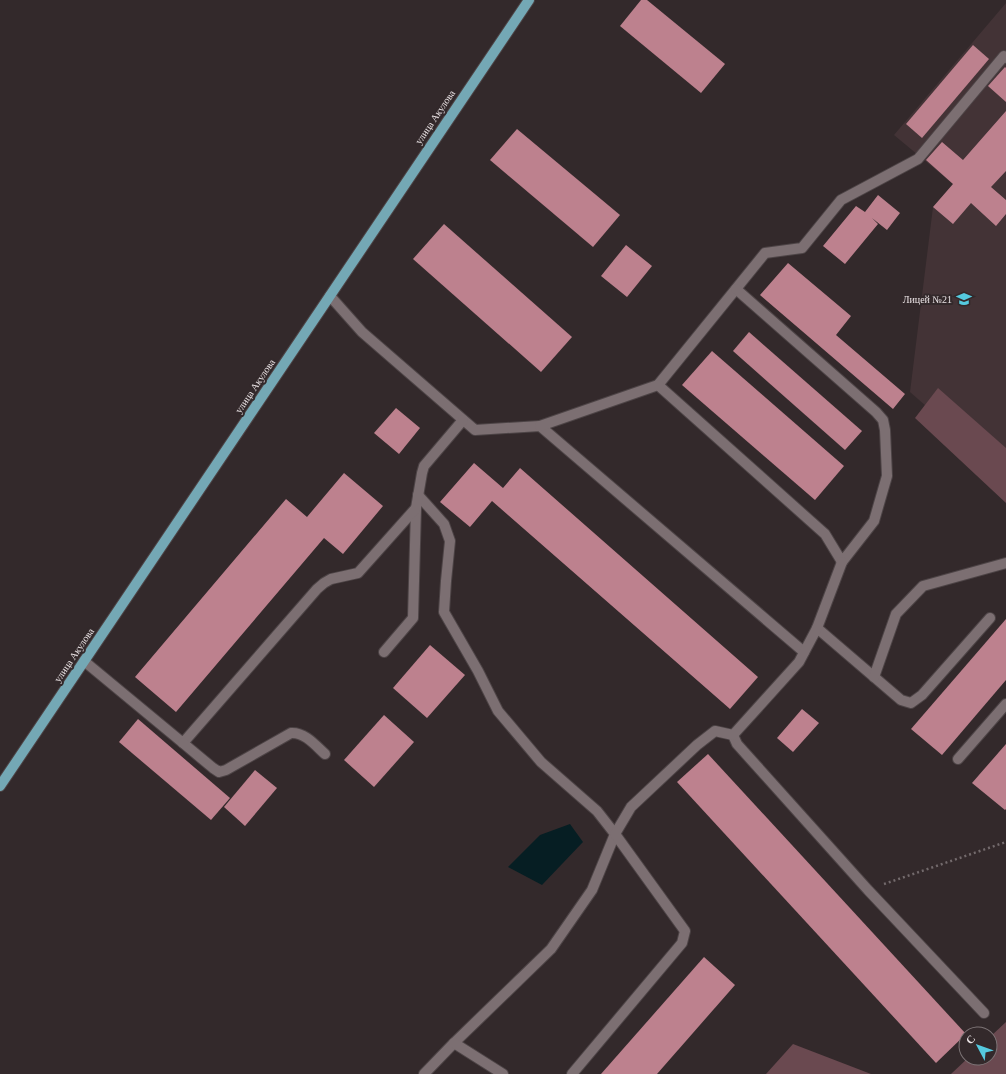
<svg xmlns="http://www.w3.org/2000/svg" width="1006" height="1074" font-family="'Times New Roman',serif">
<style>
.built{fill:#433336}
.green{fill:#6a4950}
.water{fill:#061e23}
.building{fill:#bd818e}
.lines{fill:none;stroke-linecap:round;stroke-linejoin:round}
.minor-casing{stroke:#4d4446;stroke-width:12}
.major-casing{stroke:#4d4446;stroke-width:12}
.path{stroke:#736a6c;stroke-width:2.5;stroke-dasharray:2 3;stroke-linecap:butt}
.minor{stroke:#7c6f72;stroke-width:10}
.major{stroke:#74a8b5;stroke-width:10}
.labels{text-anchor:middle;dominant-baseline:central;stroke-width:4;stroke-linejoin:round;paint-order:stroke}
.street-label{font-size:10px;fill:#ebe4e6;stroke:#33292b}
.poi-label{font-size:10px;fill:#ebe4e6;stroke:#33292b;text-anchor:end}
</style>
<rect width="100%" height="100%" fill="#33292b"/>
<path class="built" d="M1006,3V476L910,392L933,207L953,184L894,135Z"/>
<g class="green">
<path d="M938,388L1006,448V503L915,418Z"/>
<path d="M1006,1022V1074H951L968,1058H990V1037Z"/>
<path d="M793,1044L871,1074H766Z"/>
</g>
<path class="water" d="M570,824L583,842L542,885L508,867L540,835Z"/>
<g class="building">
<path d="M641,0H647L725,64L701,93L620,26Z"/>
<path d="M973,45L989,59L922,138L906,124Z"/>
<path d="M1005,67L1006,68V102L988,86Z"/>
<path d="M1006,111V171L991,187L1006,200V214L996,226L971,203L953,224L933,207L953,184L926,160L942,142L963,160Z"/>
<path d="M517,129L620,215L593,247L490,160Z"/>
<path d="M878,195L900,213L887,230L872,218L878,224L845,264L823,246L856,206L865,212Z"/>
<path d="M444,224L572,337L541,372L413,259Z"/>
<path d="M626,245L652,266L627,297L601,276Z"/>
<path d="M788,263L851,316L836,335L905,394L893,409L760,295Z"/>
<path d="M749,332L862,431L845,450L733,351Z"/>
<path d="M712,351L844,466L815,500L682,385Z"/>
<path d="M396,408L420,428L399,454L374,433Z"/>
<path d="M474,463L503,488L520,468L758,677L730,709L492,501L470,527L440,502Z"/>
<path d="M344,473L383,506L343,554L324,538L176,712L135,677L286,499L307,517Z"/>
<path d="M1006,619V680L942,755L911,729Z"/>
<path d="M430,645L465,675L427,718L393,688Z"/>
<path d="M802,709L819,723L793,752L777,738Z"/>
<path d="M384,715L414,742L374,787L344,760Z"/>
<path d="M138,719L230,798L211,820L119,742Z"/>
<path d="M1006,744V809L1005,810L972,783Z"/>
<path d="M708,754L966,1034L936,1063L677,782Z"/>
<path d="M255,770L277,788L245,826L224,807Z"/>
<path d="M704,957L735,985L657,1074H601Z"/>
</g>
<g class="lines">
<g class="minor-casing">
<g id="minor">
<path d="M330,296L362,332L475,430L540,426L804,652"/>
<path d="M658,385L765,253L802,248L841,200L918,159L1004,56L1006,58"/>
<path d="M540,426L658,385L825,534L842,562L874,521L887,476L885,430L883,420L876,412L736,289"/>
<path d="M418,495L444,524L450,541L446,581L444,612L478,671L498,711L541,762L597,811L615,834L592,890L551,949L454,1043L424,1074"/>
<path d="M817,628L901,700L911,703L922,695L990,618"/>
<path d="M384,652L413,618L416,508"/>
<path d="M84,661L183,743L317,589L324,583L331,579L358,573L416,508L422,473L424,466L463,420"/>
<path d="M874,677L896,614L923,586L1006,563"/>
<path d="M733,735L737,744L868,890L984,1013"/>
<path d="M183,743L213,768L219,772L226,770L291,733C305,732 316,746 325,754"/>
<path d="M958,759L1006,704"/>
<path d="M454,1043L503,1074"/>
<path d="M572,1074L682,943L685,931L615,834L631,807L697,745L715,731L733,735L799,662L817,628L842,562"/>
</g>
</g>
<g class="major-casing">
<path id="major" d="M0,786L529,0"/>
</g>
<path class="path" d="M884,884L1006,842"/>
<use href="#minor" class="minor"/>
<use href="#major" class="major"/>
</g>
<defs>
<g id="school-bare" transform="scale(1.2)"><path d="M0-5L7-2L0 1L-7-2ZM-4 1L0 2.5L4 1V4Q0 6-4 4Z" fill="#55cadf" stroke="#33292b" stroke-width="2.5" paint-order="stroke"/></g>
</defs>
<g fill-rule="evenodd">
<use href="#school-bare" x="964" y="299"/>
</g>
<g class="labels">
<g class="street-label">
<text transform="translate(435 117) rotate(-56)">улица Акулова</text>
<text transform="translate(255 386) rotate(-56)">улица Акулова</text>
<text transform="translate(74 655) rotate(-56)">улица Акулова</text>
</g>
<g class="poi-label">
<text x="952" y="299">Лицей №21</text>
</g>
</g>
<g transform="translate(978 1046) rotate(311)"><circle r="19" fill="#33292b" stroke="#7d7476"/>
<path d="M0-3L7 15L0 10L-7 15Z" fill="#55cadf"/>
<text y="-6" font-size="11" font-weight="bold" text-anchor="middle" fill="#ebe4e6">С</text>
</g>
</svg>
